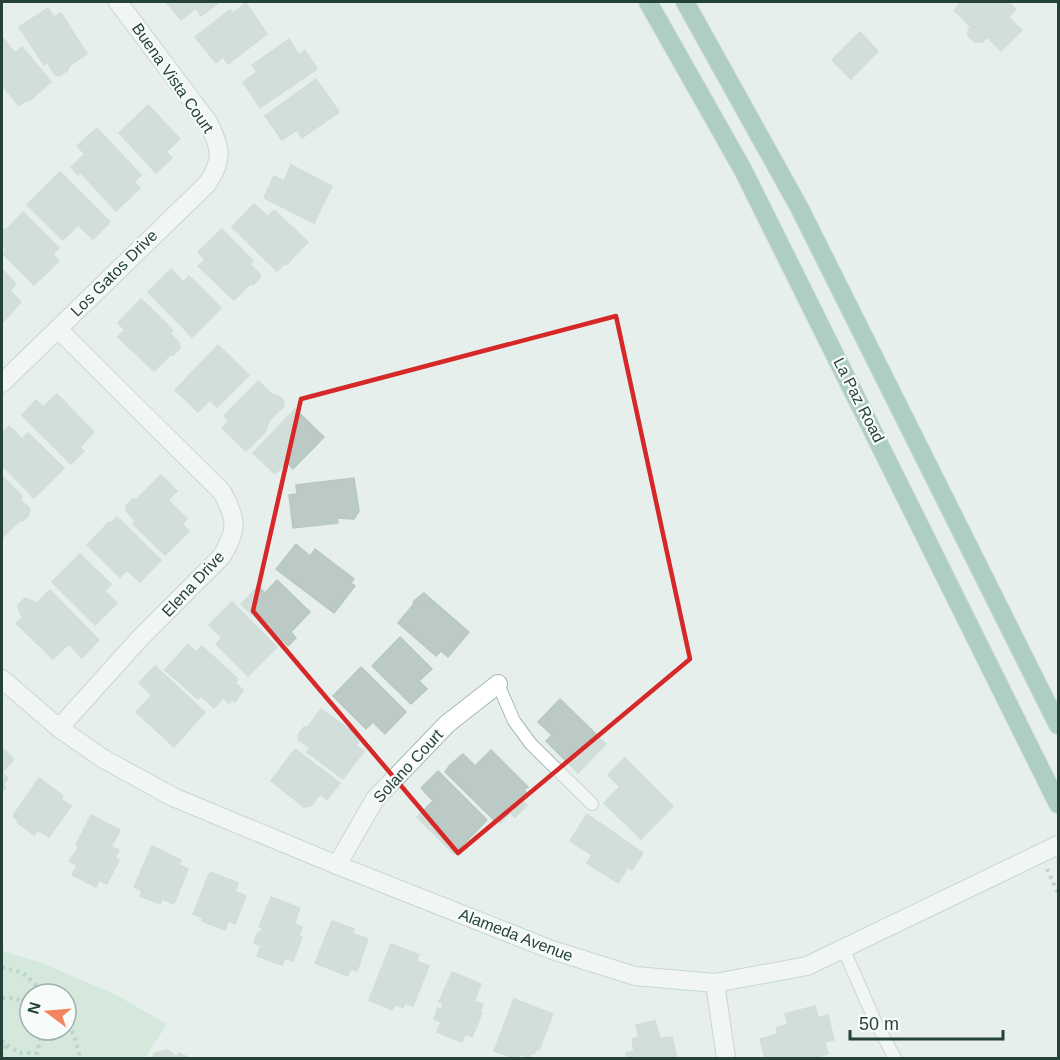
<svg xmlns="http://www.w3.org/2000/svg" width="1060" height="1060" font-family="Arial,sans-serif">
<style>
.green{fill:#bfe0c8;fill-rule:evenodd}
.building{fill:#bbcac4;stroke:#b8c9c2;stroke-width:1.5}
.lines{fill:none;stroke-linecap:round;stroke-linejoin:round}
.lane-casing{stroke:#a8b8b2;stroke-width:14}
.street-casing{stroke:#a8b8b2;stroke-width:20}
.secondary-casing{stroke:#a4bbb3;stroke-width:20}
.primary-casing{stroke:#c2cac8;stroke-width:20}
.path{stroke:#86b3a5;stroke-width:4;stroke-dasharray:3 4.5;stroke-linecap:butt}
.lane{stroke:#fff;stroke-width:12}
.street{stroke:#fff;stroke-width:18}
.secondary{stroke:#fff;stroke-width:18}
.primary{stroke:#6aa596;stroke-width:18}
.marked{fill:none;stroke:#d62828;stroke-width:4.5;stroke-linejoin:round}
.labels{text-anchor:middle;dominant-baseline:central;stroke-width:4.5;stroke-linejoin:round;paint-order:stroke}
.street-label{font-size:16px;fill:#24423a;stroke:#f7fbf9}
</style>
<rect width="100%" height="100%" fill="#e6efeb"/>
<path class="green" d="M2,951L42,963L114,994L167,1024L145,1058H2ZM30,994H66V1030H30Z"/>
<g class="building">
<path d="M166,2H220L201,16L196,8L181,20Z"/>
<path d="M962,2H1008L1016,9L1008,17L1022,30L1001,51L987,37L982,42H975L968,36V30L971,27L954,10Z"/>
<path d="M246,3L267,34L228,64L223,57L216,63L195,37L230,10L233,13Z"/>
<path d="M48,8L54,17L61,13L87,54L70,65L68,70L59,76L55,75L47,62L44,65L19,27Z"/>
<path d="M860,32L878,51L851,79L832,60Z"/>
<path d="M3,38L15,53L22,47L51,82L29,101H25L19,106L2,85V40Z"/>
<path d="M289,39L299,55L305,50L317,69L260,108L243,82L257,72L252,65Z"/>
<path d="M316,79L339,112L302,138L297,130L282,140L265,116Z"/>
<path d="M148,105L180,139L166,152L172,158L156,173L119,133Z"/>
<path d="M97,128L141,175L134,182L140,188L116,211L80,172L78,175L71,167L85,154L77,146Z"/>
<path d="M291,165L332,186L314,223L264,198L274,176L284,181Z"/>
<path d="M60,172L110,222L93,239L78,225L63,240L27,205Z"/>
<path d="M254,204L268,217L274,210L308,242L287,264L283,265L277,271L232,227Z"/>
<path d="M23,212L59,248L53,254L59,261L34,285L3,254L6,250L2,245V230L7,229Z"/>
<path d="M222,229L253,261L250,264L260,274V278L253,285L250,284L234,300L198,266L205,260L198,252Z"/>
<path d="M2,269L16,284L10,291L21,302L2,323Z"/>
<path d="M171,269L183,282L189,276L221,308L192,337L148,292Z"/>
<path d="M141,299L173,330L170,333L180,344V348L173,355H170L154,371L118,337L125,330L118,323Z"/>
<path d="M218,345L249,375L217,407L210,400L198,412L175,390Z"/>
<path d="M258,381L273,395H277L284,401V406L269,421L265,432L246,451L222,428L229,421L224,416Z"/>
<path d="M57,394L94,432L80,447L84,451L71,464L22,415L36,400L43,407Z"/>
<path d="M295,409L324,437L293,469L287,462L275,474L253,453Z"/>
<path d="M9,426L22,439L28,433L64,468L34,498L2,465V433Z"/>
<path d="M161,475L177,491L168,500L187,519L182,524L189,531L165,555L133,524L136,521L126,511V506L132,499H137Z"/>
<path d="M2,476L22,496L20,499L30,509L29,515L23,521L20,520L3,537L2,535Z"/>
<path d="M354,478L359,511L354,519L337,518L338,523L293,528L289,495L297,494L296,485Z"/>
<path d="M117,517L161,560L140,582L127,570L120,577L87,545L109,522H112Z"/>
<path d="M296,544L310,556L315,549L354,579L351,583L355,586L334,613L276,569Z"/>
<path d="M80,554L111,584L105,591L117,603L95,625L52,582Z"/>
<path d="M277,580L310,612L291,632L296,638L288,646L283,640L281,642L241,604L258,586L265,593Z"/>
<path d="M50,590L99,640L82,658L69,644L53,659L16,623L22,618L18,606L25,598L37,603Z"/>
<path d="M424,593L469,632L448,657L441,651L436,656L398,623L413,605L414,601Z"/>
<path d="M232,602L277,647L248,676L216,644L222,638L209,625Z"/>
<path d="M400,637L432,669L419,681L427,689L411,704L372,666Z"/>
<path d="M188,644L196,652L202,646L238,679L235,683L243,690L235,702L232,699L229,703L223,698L214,708L201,696L198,699L165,670Z"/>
<path d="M155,666L205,712L174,747L136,712L152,695L139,683Z"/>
<path d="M361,667L406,712L385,734L373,722L366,729L333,696Z"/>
<path d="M560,699L606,744L578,773L546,741L552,735L538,722Z"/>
<path d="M321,709L361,738L356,746L364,751L343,779L307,752L310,748L299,740L298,735L304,727H308Z"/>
<path d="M2,748L14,759L2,773L8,778L3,785L6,787L2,792Z"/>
<path d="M295,749L340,783L327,800L320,794L311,806L304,807L271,781Z"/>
<path d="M491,750L528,787L524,790L528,794L521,800L527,805L515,817L510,813L500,823L496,819L495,821L445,772L450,765L463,754L475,766Z"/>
<path d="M625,758L673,806L641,839L604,803L620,787L608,775Z"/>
<path d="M438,771L487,820L454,854L417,817L433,801L421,788Z"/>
<path d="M39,778L63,796L61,799L71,806L49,837L38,830L34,835L17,822L18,820L13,816Z"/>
<path d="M587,814L643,853L632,870L628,867L618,883L587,863L592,855L570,841Z"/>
<path d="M91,815L120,830L111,847L119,850L115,858L119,860L107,884L99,880L96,887L72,875L77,865L69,861L79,847L76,845Z"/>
<path d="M152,846L181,860L179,865L188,869L174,904L162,899L160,904L140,896L142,891L134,887Z"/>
<path d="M210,872L238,883L235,891L246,896L235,924L228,921L225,930L202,921L203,918L193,914Z"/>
<path d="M271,897L300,908L294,924L302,927L299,935L302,937L293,961L285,958L282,965L257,956L261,946L254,943L258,932L260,933L263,928L259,927Z"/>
<path d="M332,921L354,929L352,933L368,939L357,971L351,969L348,976L315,963Z"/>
<path d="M391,944L419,955L416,961L429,966L413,1006L405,1003L403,1008L395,1004L392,1010L369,1000Z"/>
<path d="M452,972L481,984L474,1001L483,1004L480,1012L482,1013L472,1037L465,1034L462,1042L437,1032L441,1022L434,1019L438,1008L441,1010L443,1003L439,1002Z"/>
<path d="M514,999L553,1014L539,1050L536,1049L534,1054L531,1053L529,1057L520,1054L519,1058H514L494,1051Z"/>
<path d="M815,1006L818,1018L828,1015L834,1040L825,1042L828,1054L813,1058H765L760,1039L778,1034L776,1028L788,1024L785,1014Z"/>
<path d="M655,1021L660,1038L672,1037L677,1058H628L626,1053L634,1051L632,1039L639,1037L636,1025Z"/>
<path d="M167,1050L177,1057L179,1053L189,1058H152L155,1053Z"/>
</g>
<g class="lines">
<g class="lane-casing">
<g id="lane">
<path d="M498,684L514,721L531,744L592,804"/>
<path d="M843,948L876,1023L895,1058"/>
</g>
</g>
<g class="street-casing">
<g id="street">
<path d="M58,329L222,492C237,519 238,530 221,557L141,637L59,728"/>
<path d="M2,383L207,184C224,159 221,148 208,122L118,2"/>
<path d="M337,865L375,799L447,724L498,684"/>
<path d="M715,983L726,1058"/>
</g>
</g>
<g class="secondary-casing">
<path id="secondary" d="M2,679L59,728L102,758L173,797L337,865L552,950L635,976L715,983L807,966L1058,845"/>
</g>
<g class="primary-casing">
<g id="primary">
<path d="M648,2L743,170L1058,804"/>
<path d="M685,2L799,207L1058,725"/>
</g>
</g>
<g class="path">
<path d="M1047,869L1058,893"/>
<path d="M2,967L23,973L46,994"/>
<path d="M2,998H15L30,1006"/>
<path d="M66,1017L76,1041L80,1058"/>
<path d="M2,1041L7,1045L2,1053"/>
<path d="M7,1045L20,1053H37L42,1030"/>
</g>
<use href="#lane" class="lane"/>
<use href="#street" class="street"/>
<use href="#secondary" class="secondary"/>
<use href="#primary" class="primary"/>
</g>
<path d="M0 0H1060V1060H0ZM616,316L690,659L458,853L253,611L301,399Z" fill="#e6efeb" fill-opacity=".55" fill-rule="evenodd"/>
<path class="marked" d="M616,316L690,659L458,853L253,611L301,399Z"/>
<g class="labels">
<g class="street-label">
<text transform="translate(173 78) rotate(55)">Buena Vista Court</text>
<text transform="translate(114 273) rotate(-45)">Los Gatos Drive</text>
<text transform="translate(859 400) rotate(63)">La Paz Road</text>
<text transform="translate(193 584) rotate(-47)">Elena Drive</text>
<text transform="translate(408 766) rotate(-47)">Solano Court</text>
<text transform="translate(516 935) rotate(21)">Alameda Avenue</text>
</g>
</g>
<rect width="1060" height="1060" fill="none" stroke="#24423a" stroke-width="6"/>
<g transform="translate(48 1012) rotate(286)"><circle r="28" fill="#f7fbf9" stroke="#a3b1ad" stroke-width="1.5"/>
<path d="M0-4.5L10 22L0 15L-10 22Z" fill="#f4845f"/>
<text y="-9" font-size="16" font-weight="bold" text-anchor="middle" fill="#24423a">N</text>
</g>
<path d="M850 1030v9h153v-9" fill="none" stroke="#24423a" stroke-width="3"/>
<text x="859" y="1030" font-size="18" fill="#24423a" stroke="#f7fbf9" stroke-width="4.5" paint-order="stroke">50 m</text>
</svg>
